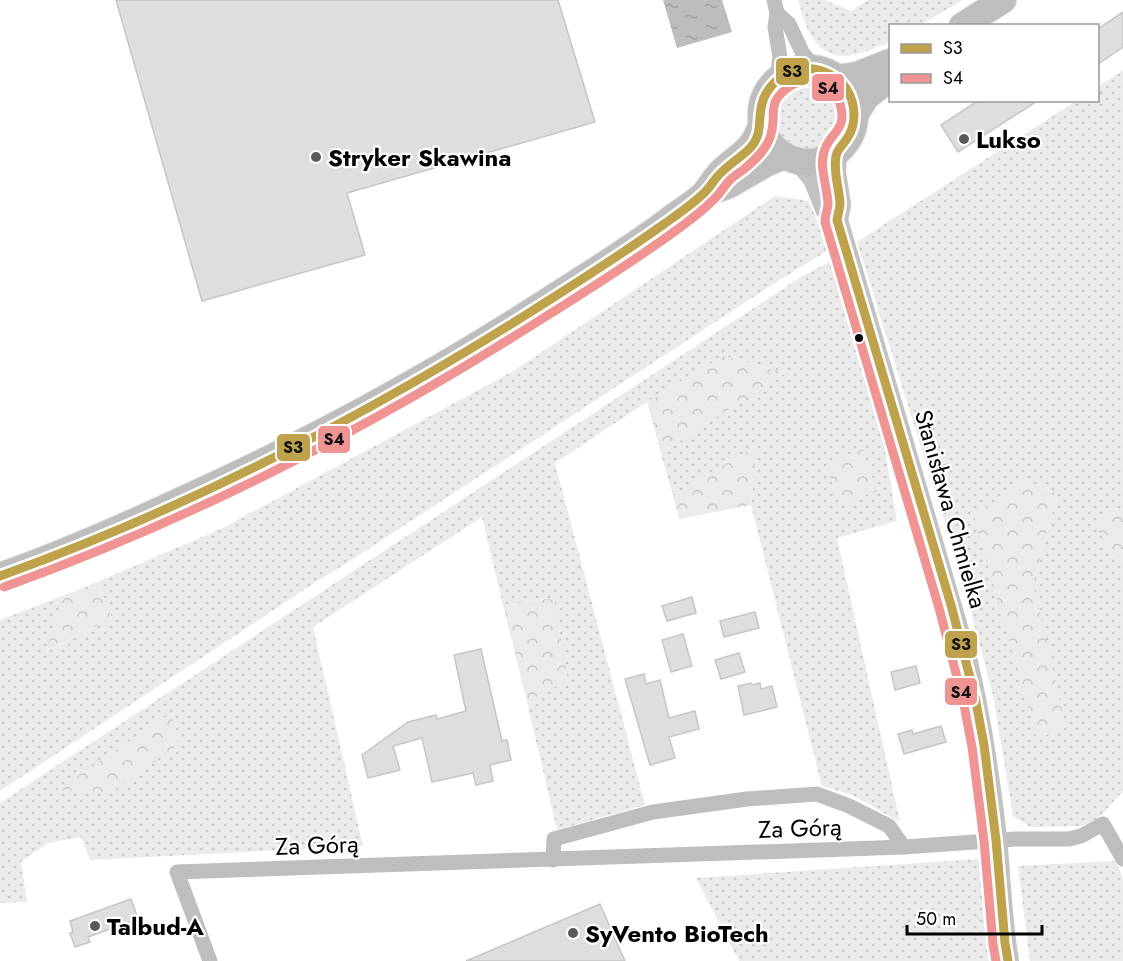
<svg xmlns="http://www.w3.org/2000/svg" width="1123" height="961" font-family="Jost,sans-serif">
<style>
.grass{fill:url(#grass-dots);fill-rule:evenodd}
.forest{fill:url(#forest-crowns)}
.water{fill:url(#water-ripples)}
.building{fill:#dedede;stroke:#c6c6c6;stroke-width:1.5}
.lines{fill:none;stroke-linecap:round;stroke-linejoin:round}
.primary-casing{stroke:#dbdbdb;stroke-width:28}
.street{stroke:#bebebe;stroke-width:15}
.secondary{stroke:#c2c2c2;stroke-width:22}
.primary{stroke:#bebebe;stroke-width:26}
.bus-1-casing{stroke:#fff;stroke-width:14}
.bus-2-casing{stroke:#fff;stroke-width:14}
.bus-1{stroke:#bea34c;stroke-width:9}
.bus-2{stroke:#ef9493;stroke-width:9}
.poi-dot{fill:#595959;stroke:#fff;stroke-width:2}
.bus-dot{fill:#000;stroke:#fff;stroke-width:2}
.labels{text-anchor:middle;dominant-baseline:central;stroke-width:4.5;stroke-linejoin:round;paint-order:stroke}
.poi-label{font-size:24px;font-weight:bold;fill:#000;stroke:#fff;text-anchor:start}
.street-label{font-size:24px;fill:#000;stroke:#fff}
.line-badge{stroke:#fff;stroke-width:2}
.pale-badge-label{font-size:16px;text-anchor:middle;font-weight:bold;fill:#111}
</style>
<defs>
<pattern id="grass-dots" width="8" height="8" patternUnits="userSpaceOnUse" patternTransform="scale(1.5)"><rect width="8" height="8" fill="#ebebeb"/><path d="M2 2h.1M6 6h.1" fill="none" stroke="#c8c8c8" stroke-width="1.8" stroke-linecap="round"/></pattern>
<pattern id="forest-crowns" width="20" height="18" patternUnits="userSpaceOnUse" patternTransform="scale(1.5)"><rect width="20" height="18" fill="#ebebeb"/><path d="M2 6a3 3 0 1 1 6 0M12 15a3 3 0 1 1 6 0" fill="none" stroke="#c8c8c8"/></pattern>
<pattern id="water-ripples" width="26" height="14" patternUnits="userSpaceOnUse" patternTransform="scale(1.5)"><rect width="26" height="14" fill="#bdbdbd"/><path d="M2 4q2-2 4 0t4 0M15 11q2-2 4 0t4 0" fill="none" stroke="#a1a1a1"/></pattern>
</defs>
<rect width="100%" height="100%" fill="#fff"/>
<g class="grass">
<path d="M799,0H825L851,11L868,0H963L920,25L890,26V42C859,54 830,70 809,32C804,23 802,11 798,1Z"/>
<path d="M1123,70V511L1122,508L1113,556H1123V791L1098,819L1081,826L1030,827L1013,816L993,695L981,649L959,568L857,242L1076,101L1098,100V87ZM1022,482L1058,493L1033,583Z"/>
<circle cx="807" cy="115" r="34"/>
<path d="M775,196L809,201L829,250L781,279L350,561L319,580L0,791V620L65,595L46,652L112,618L97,582L221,529L512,372Z"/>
<path d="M829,262L837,272L882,432L897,521L837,538L900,822L852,795L822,786L751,505L757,445L673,496L661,453L785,373L723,356L647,402L555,463L645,805L557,830L527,702L567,680L553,598L503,605L482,517L313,627L363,846L90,860L81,837L48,843L21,862L27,902L0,903V803L801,277Z"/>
<path d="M979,859L986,941L990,961H739L696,878Z"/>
<path d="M1116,861L1123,879V961H1030L1018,866Z"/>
</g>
<g class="forest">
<path d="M723,356L785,373L661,453L647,402Z"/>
<path d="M757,445L751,505L679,519L673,496Z"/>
<path d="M863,449L877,491L839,506L826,463Z"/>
<path d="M1022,482L1058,493L1033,583L1066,727L1037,739L974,516Z"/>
<path d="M1122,507L1123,511V556H1113L1093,522Z"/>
<path d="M97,582L112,618L45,652L65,595Z"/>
<path d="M554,598L568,680L527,702L503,605Z"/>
<path d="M171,713L179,744L112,792L57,790Z"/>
</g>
<path class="water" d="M663,0H722L732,32L677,48Z"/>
<g class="building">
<path d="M116,0H558L595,122L347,193L365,255L202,301Z"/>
<path d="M1123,12V47L1098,64V29Z"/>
<path d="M979,100H1039L958,152L941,125Z"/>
<path d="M692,597L696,613L667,621L662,606Z"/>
<path d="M755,612L759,628L724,637L720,621Z"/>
<path d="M683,634L692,666L671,672L662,640Z"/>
<path d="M481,649L502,741L507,740L511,760L490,765L493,781L476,785L473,773L432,782L422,738L393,746L400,770L368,778L362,755L408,722L436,715L437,719L466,711L454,655Z"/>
<path d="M739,653L745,672L721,679L715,660Z"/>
<path d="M916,666L920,683L895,690L891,672Z"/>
<path d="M644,674L646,684L660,680L669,718L695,711L699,729L669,737L675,758L650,765L625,679Z"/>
<path d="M751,683L752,685L760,683L761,689L772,686L777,707L744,715L738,686Z"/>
<path d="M941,726L946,742L904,754L898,734L912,730L913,734Z"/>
<path d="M131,899L138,919L88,937L90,942L75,947L70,933L73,932L70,921Z"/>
<path d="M600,904L625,961H466Z"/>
</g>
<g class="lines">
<g class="primary-casing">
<g id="primary">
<path d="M962,26L1003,0"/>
<circle cx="808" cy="115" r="47"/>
<path d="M836,78L857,75L890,62"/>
<path d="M855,115L866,97L890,78"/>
<path d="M718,189L729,185L767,163L784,156"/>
<path d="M0,576C63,554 124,527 184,499C308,443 428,378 543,304C585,277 628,251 668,221C679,212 694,204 704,194C710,187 714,179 721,172C738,155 754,151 761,125"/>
</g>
</g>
<g class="street">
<path d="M774,0L777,13L775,27L780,57L777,79"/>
<path d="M777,13L789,24L802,52L815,69"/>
<path d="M553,860L554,839L653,812L747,799L817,794L849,806L889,826L904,847"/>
<path d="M210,961L177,872L904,847L1016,839H1069L1081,836L1103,824L1123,859"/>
</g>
<g class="secondary">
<path d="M836,153L835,172L840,205L837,220"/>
<path d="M800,162L814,179L826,209L837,220L965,654C980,715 989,776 996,838C1000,879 1001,920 1008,961"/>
</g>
<use href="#primary" class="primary"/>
<g class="bus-1-casing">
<path id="bus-1" d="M0,576C184,510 367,415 532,311C576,283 621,255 664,224C678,214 693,204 705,192C712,185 716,176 724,170C732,162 743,156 751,147C762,134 758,124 761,109C763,92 777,76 793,71C797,69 801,70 805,69C818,67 832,74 842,83C855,97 858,121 848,137C844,144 837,149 836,156C833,172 839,187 840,203C840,208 838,214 837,220L951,605L975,697L984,745L996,840L1005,943L1008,961"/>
</g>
<g class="bus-2-casing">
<path id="bus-2" d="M4,587C188,521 371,427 537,322C582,294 628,265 671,234C685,224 699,214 711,202C719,196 723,187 730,180C734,176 739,173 743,170C754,161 764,152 769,140C780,115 762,104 792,85C801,80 810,80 820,83C830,87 839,97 841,108C846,130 831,132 825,149C818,166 828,188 828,205C827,211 825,217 825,222L939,608L963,700L972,747L984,841L993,944L996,961"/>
</g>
<use href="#bus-1" class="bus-1"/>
<use href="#bus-2" class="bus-2"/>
</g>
<g class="poi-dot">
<circle cx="964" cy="139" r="6"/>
<circle cx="316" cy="157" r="6"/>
<circle cx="95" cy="926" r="6"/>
<circle cx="573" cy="933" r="6"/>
</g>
<circle class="bus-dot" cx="859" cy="338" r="5"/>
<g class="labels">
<g class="poi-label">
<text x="976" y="139">Lukso</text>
<text x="328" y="157">Stryker Skawina</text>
<text x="107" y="926">Talbud-A</text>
<text x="585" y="933">SyVento BioTech</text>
</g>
<g class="street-label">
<text transform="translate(951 509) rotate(74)">Stanisława Chmielka</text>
<text transform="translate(800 828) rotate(-2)">Za Górą</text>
<text transform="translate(317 845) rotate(-2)">Za Górą</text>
</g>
</g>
<g class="line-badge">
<rect x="775" y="57" width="35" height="29" rx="6" fill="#bea34c"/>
<rect x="811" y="73" width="34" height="29" rx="6" fill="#ef9493"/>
<rect x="317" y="425" width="34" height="29" rx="6" fill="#ef9493"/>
<rect x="276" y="433" width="35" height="29" rx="6" fill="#bea34c"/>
<rect x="944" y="630" width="34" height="29" rx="6" fill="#bea34c"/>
<rect x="944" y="677" width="34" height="29" rx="6" fill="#ef9493"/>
</g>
<g class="pale-badge-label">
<text x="792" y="77">S3</text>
<text x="828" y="94">S4</text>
<text x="334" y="445">S4</text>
<text x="293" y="453">S3</text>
<text x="961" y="650">S3</text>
<text x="961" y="698">S4</text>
</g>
<rect x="889" y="24" width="210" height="78" fill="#ffffff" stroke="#999999" stroke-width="1.5"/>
<rect x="901" y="44" width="30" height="9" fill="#bea34c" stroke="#999999" stroke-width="1.5"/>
<text x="943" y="54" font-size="18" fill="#000000">S3</text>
<rect x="901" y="74" width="30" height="9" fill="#ef9493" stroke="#999999" stroke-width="1.5"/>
<text x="943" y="84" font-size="18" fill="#000000">S4</text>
<path d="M907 925v9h135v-9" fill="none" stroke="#000000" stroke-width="3"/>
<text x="916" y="925" font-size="18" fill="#000000" stroke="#ffffff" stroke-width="4.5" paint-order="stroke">50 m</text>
</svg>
